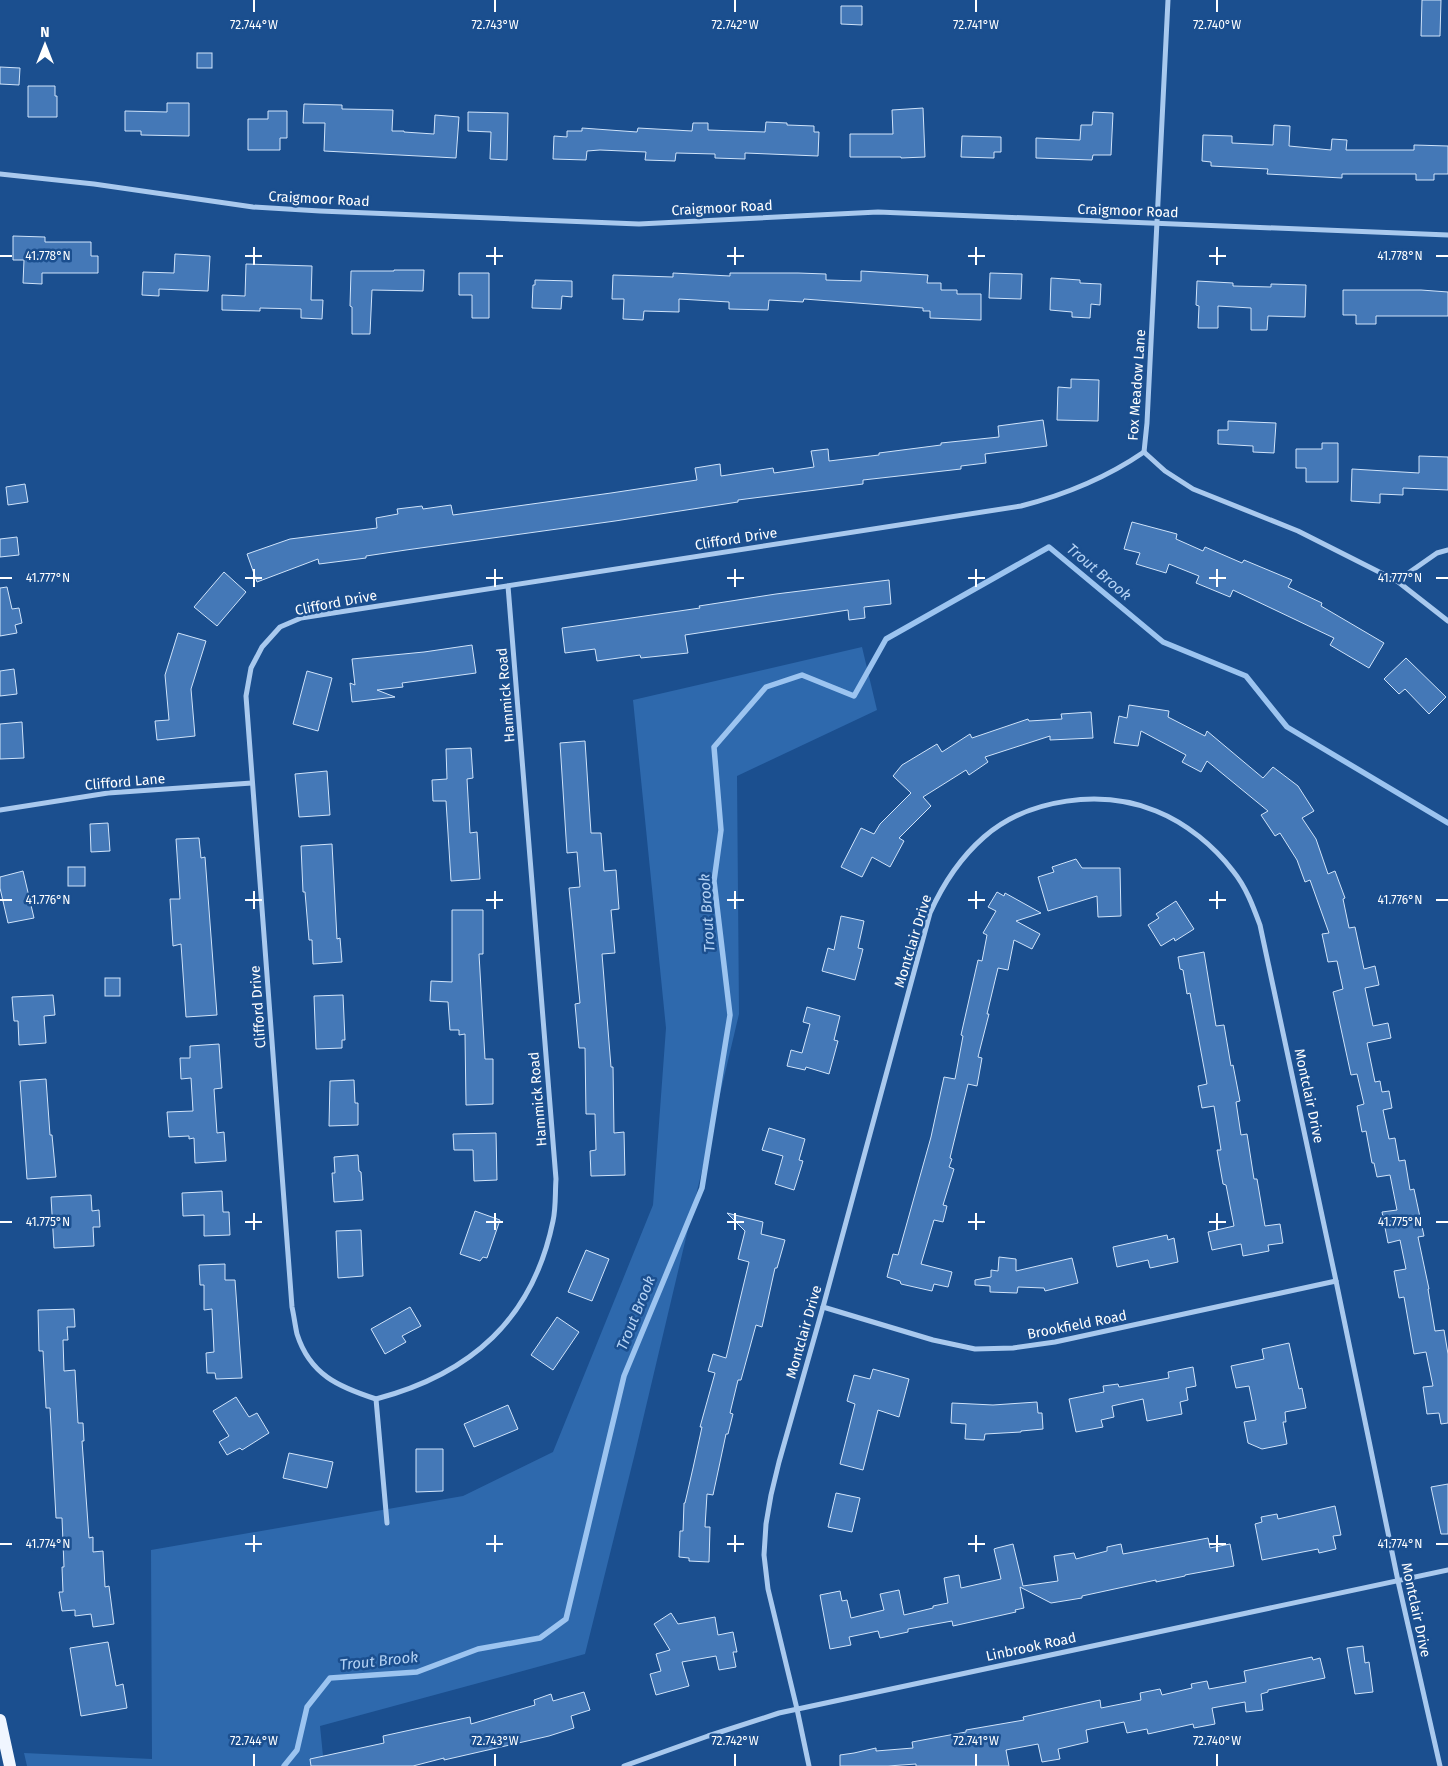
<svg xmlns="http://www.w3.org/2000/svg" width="1448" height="1766" font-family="'Fira Sans',sans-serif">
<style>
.green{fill:#2e69ad}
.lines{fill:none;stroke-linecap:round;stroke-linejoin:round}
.stream{stroke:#9cc4f0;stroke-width:5.5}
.building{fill:#4478b7;stroke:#cfe3fa}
.minor{stroke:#a9c9ee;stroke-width:5}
.primary{stroke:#f0f6ff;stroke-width:12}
.ticks{fill:none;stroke:#fff;stroke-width:2}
.labels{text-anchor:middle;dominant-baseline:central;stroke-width:5;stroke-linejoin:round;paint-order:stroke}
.street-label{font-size:14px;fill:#fff;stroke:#1b4f8f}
.water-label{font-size:15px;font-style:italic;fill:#b5d3f5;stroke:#1b4f8f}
.ticks-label{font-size:12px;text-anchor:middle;fill:#fff;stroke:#1b4f8f;stroke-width:5;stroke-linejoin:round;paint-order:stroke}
</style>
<rect width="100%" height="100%" fill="#1b4f8f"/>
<path class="green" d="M862,647L877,710L737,776L739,1014L635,1453L585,1654L320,1726L324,1766H27L24,1753L152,1759L151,1550L463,1496L553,1452L653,1205L666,1028L633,700Z"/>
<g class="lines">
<path class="stream" d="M284,1766L297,1750L307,1707L330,1678L417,1672L478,1649L540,1638L566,1619L624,1376L702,1188L730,1015L714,881L721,830L714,747L766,687L802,675L854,696L886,639L1049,547L1163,642L1246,676L1287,727L1448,823"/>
</g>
<g class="building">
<path d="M1422,0H1441L1440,36H1421Z"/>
<path d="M841,6H862V25L841,24Z"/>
<rect x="197" y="53" width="15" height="15"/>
<path d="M0,67L20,68L19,85L0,84Z"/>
<path d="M28,86H55V96H57V117H28Z"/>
<path d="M167,103H189V136L141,135V131H125V111L167,112Z"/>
<path d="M304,104L342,105V109L393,110L392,131H404V132L434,134L435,115L459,117L456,158L324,151L325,123H303Z"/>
<path d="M923,108L925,157L901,158V157H850V134H893L892,110Z"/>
<path d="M268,111H287V138H280V150H248V119H268Z"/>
<path d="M468,112L508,113L507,160L490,159L491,132L468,131Z"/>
<path d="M1093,112L1113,113L1111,155H1093L1092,160L1036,158V138L1080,140L1081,125H1092Z"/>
<path d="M766,122L787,123V125L814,126V132H819L818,156L745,153V159L715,158V154L676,153L675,161L645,160L646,152L600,150L587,151L586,160L553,159L554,136L567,137V131H582V128L637,132L638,128L692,131L693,123H708V130L765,132Z"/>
<path d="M1274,125L1290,126L1289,146L1331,150L1332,139L1347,140L1346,150H1414V145L1448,146V174H1434V180H1416V174H1342V178L1267,174L1268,169L1211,166V162L1202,161L1203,135L1232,136V143L1273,145Z"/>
<path d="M962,136L1001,137V152H994V158L961,157Z"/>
<path d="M13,236L45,237V242H91V256H98V273H42V284L23,283L24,260H13Z"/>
<path d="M175,254L210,256L208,291L159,289V296L142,295L143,272L174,273Z"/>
<path d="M246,264L312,266L311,300H323L322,319L301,318V309L260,308V311L222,310V295L245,296Z"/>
<path d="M394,270H424L423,291L372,290L370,334H352V307L350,306L351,271H394Z"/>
<path d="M861,271L928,275L927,283H941V290H957V294H981V320L930,318V311H923V308L804,299L803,302L769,300L768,310L729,309V302L679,299V312L644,311L643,320L623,319L624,299H612L613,275L673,277V273L730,276V273H798L826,274V280L861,281Z"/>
<path d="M459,273H489V318H472V295H459Z"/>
<path d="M990,273L1022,274L1021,299L989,298Z"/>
<path d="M1051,278L1080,280V283L1101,284L1100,305L1091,304L1090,318L1072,317V312L1050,310Z"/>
<path d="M535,280L572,281V297L562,296L561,309L532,308L533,285H535Z"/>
<path d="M1197,281L1233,283V286L1271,287V284L1306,285L1305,317L1268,316L1267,330H1251V308L1218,306V328H1198L1199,306L1196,305Z"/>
<path d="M1343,290H1421L1448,292V316H1376V324H1356V315H1343Z"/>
<path d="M1071,379L1099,380L1098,421L1057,420L1058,387L1071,388Z"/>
<path d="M1043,420L1047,446L985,454L986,463L961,466V469L863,480V484L738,500V502L615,521L406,550L366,556V558L319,564L318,559L257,582L247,554L290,539L377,528L376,518L398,514L397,509L422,506L423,509L451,505L453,515L611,493L697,480L695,468L720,464L721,476L773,468L774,473L814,467L811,451L828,449L829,461L879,455V453L941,445V443L999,437L998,426Z"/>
<path d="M1228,421L1276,423L1274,453L1253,452V446L1218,444V430H1228Z"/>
<path d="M1322,443H1338V482H1306V468H1296V449H1322Z"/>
<path d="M1419,456L1448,457V490L1403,488V495L1380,494V503L1351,501L1352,469L1419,473Z"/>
<path d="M25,484L28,502L8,505L6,487Z"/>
<path d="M1132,522L1177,534L1176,539L1203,551L1205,547L1242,563L1244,560L1292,580L1288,587L1322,603L1321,606L1384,643L1369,668L1330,645L1334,638L1233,590L1230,597L1196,583L1199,576L1169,564L1166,573L1136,564L1140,553L1124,549Z"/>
<path d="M17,537L19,555L0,557V539Z"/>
<path d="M224,572L246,592L217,626L194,607Z"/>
<path d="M889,580L891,604L864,607L865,618L849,620L848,610L685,635L688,653L641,658L640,655L597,661L595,649L565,653L562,628L700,608L699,606L776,594Z"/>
<path d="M7,587L12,609L19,608L22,623L15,625L17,633L0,636V588Z"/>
<path d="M178,633L206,641L191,689L195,736L157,740L155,721L169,720L165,675Z"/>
<path d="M472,645L476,673L402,683L403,687L377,690L395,697L352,702L350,683L355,685L352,659L424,652Z"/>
<path d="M1406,658L1446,697L1429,714L1405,689L1399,694L1384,679Z"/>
<path d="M14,669L17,694L0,696V671Z"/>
<path d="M307,671L332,678L318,731L293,724Z"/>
<path d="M1129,705L1169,711L1168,717L1205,736L1207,731L1263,778L1273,767L1298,786L1314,811L1302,818L1316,839L1328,874L1335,871L1345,898L1343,899L1349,928L1355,927L1364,969L1375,966L1379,985L1365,988L1373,1026L1388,1023L1391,1038L1367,1043L1375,1082L1380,1081L1382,1092L1389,1091L1392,1108L1383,1110L1389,1139L1395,1138L1399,1161L1405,1160L1410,1190L1414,1189L1424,1236L1418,1237L1429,1289H1428L1435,1331L1444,1330L1448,1354V1423L1441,1424L1439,1413L1427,1414L1423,1387L1433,1386L1426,1352L1414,1354L1404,1297L1399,1298L1394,1271L1406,1269L1400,1240L1388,1243L1382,1212L1397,1210L1390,1175L1377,1177L1374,1163H1372L1366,1131L1362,1132L1357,1106L1364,1104L1357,1074L1351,1075L1333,992L1343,989L1337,961L1328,962L1322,934L1329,933L1310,880L1305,882L1297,860L1280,833L1275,836L1261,815L1268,811L1207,761L1201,772L1182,762L1186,755L1141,731L1138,746L1114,743L1119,716L1127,718Z"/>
<path d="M1091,712L1093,738L1050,740V736L985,757L988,762L969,775L966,770L923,797L931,806L899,838L904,841L890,867L872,857L862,877L841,867L861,828L874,834L880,824L911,793L893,776L902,765L937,744L942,752L970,734L972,738L1028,719L1029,721L1062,719L1061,714Z"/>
<path d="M22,722L24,758L0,759V724Z"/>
<path d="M585,741L591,833H601L604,871L616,870L619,909L611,910L615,953L602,954L611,1067H613L614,1133L624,1132L625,1175L591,1176L590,1151L596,1150L595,1114H586L585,1048H579L575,1004L580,1003L569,888L580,887L577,852L567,853L560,743Z"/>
<path d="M471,748L473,778L467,779L470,833L477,832L480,879L451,881L446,801H433L432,780L447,779L446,749Z"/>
<path d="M327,771L330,815L299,817L295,774Z"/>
<path d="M108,823L110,851L91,852L90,824Z"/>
<path d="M199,838L201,858L205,857L217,1015L186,1017L181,944L173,946L170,899H180L176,839Z"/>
<path d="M332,844L337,939L340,938L342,962L313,964L312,940H309L305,892H303L301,846Z"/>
<path d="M1076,859L1082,868H1120L1121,916L1098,917L1097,896L1048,911L1038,877L1054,872L1052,867Z"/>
<rect x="68" y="867" width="17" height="19"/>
<path d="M23,871L34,918L8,923L0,888V877Z"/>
<path d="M997,892L1004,896L1005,893L1041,913L1016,921L1040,934L1032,949L1014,940L1008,970L998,968L987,1014H989L978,1057L982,1058L977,1086L968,1084L950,1158L952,1159L949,1167L954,1169L943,1205L947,1206L943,1222L934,1220L921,1264L952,1272L948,1287L934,1284L932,1291L901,1284L900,1281L887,1277L893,1254L898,1255L931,1137L944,1077L955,1079L963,1036L961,1035L978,960L982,961L987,935L983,933L996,911L988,907Z"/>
<path d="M1176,901L1194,929L1175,941L1174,938L1161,946L1148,925L1159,918L1156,914Z"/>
<path d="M452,910H483V954H479L485,1059H493V1104L466,1105L465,1034L459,1035V1030H450L448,1002L430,1001L431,981L452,982Z"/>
<path d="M841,916L864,921L858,948L863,949L855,980L822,971L828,948L834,950Z"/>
<path d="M1204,952L1216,1026L1224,1025L1231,1066L1233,1065L1240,1101L1236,1102L1241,1135L1247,1134L1254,1179H1257L1265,1226L1280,1224L1283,1243L1268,1245L1269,1251L1243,1256L1241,1244L1212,1250L1208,1232L1234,1226L1226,1185L1223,1184L1217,1150H1221L1214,1106L1202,1108L1198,1086L1207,1084L1190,993L1187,994L1183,970L1180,969L1178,957Z"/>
<rect x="105" y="978" width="15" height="18"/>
<path d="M53,995L55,1015L44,1016L46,1043L19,1045L18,1021H14L12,997Z"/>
<path d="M343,995L345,1040H342V1048L316,1049L314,996Z"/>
<path d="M807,1007L840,1016L834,1040L838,1041L829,1074L806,1067L805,1070L787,1066L791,1050L802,1053L810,1024L803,1022Z"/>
<path d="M219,1044L222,1088L214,1089L217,1133L224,1132L226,1161L195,1163L194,1138L189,1139V1136L169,1137L167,1112L193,1111L191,1078L181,1079L180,1058H190V1046Z"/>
<path d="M46,1079L50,1135H52L56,1177L27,1179L20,1081Z"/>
<path d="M354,1080L355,1103H358V1125L329,1126L330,1081Z"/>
<path d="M769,1128L805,1139L799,1160L803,1161L794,1190L775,1184L783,1156L762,1150Z"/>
<path d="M496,1133L497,1180L474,1181L473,1150H454L453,1134Z"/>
<path d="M358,1155L359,1171L361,1172L363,1200L334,1202L332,1173H335L334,1157Z"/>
<path d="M222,1191L223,1212H229L230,1235L204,1236V1215L183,1216L182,1193Z"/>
<path d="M91,1195L92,1211L99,1210L100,1227H93L94,1246L54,1248L51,1197Z"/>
<path d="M475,1211L500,1220L487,1258L483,1257L480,1261L460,1254Z"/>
<path d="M727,1213L763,1222L761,1234L785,1240L777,1268H775L762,1327L756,1325L741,1380H738L730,1413L733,1414L728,1434H726L713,1495L707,1494L705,1527H710L709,1562L689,1561V1558L679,1557L680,1531H683L684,1503H685L693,1468L702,1427H700L715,1373L708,1371L713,1354L726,1358L749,1262L738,1259L745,1231Z"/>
<path d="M361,1230L363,1276L338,1278L336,1231Z"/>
<path d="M1167,1235L1168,1240L1174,1238L1178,1262L1150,1268L1148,1260L1117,1267L1113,1247Z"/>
<path d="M586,1250L609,1259L592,1301L568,1292Z"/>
<path d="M999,1257L1016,1259V1271L1072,1258L1078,1283L1045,1291L1044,1288L1018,1287L1017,1293L990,1292V1286L975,1285V1280L991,1277V1270L998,1271Z"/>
<path d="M225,1264V1280H235L242,1378L216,1379L215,1373H207L206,1353L214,1352L212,1309L204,1310V1285H200L199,1265Z"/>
<path d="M410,1307L421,1326L402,1336L406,1342L385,1354L371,1329Z"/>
<path d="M74,1309L75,1327H67L68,1340H63L64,1371L75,1370L78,1423H83L84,1441H82L89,1538L93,1537V1552L103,1551L105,1587L109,1586L114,1624L93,1627L91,1614L75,1616V1610L62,1611L59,1592H63L62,1567H64L62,1518H56L50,1408H46L43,1351H39L38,1310Z"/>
<path d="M557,1317L579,1332L553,1370L531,1355Z"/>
<path d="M1289,1343L1299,1389L1302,1388L1306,1408L1285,1412L1286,1422H1283L1287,1444L1262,1449L1248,1443L1244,1422L1256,1420L1249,1386L1236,1388L1231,1366L1264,1359L1262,1349Z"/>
<path d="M1193,1367L1196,1386L1186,1388L1188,1400L1180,1402L1182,1414L1147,1421L1143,1399L1112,1406L1114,1417L1101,1420L1103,1427L1076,1432L1069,1399L1104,1392L1103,1386L1118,1384L1119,1387L1169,1378L1168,1372Z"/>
<path d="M873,1369L909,1379L899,1417L878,1410L863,1470L840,1464L855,1404L847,1401L854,1375L870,1379Z"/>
<path d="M236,1397L249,1417L257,1413L269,1433L242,1450L240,1448L227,1455L219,1442L229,1436L213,1411Z"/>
<path d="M1037,1402L1038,1413H1042L1043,1429L1021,1431V1432L985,1434L984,1440L965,1439L966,1424L951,1423L952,1403L993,1405Z"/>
<path d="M508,1405L518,1429L474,1447L464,1424Z"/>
<path d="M416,1449H443V1491L416,1492Z"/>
<path d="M289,1453L333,1462L327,1488L283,1478Z"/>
<path d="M1448,1484V1534H1441L1431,1487Z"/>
<path d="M836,1493L860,1498L852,1532L828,1527Z"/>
<path d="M1335,1506L1341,1535L1333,1536L1336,1549L1319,1553L1318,1549L1262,1560L1255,1524L1262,1522L1261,1517L1277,1514L1278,1519Z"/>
<path d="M1208,1538L1210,1548L1230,1544L1234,1566L1185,1575V1576L1156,1582V1580L1082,1596V1598L1051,1603L1020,1587L1024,1608L1015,1610L1016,1612L953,1626L952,1621L908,1629V1632L880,1638L878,1631L849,1637L851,1645L830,1649L820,1595L840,1591L842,1601L847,1600L851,1618L884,1610L880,1594L899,1590L904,1615L933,1608V1606L948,1603L944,1578L959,1575L961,1588L1001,1579L994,1549L997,1548L1013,1544L1023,1586L1058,1581L1054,1556L1074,1553L1076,1559L1107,1551V1547L1121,1544L1123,1554Z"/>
<path d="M671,1613L678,1624L715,1617L718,1635L733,1632L737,1652H733L736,1667L719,1670L716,1656L682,1662L689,1686L656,1695L650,1674L661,1671L656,1654L670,1650L654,1624Z"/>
<path d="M108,1642L116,1686L123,1684L127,1708L81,1716L70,1648Z"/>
<path d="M1363,1646L1365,1663L1369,1662L1373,1692L1355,1694L1347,1648Z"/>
<path d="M1312,1657L1313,1660L1320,1658L1325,1678L1268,1690V1692L1261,1694L1263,1710L1246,1712L1245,1702L1212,1708L1215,1724L1194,1728L1193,1724L1148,1734L1147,1729L1127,1733L1124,1722L1086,1730L1088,1742L1058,1749L1060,1759L1042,1762L1038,1744L1006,1750L1009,1766H916V1764L888,1766H840V1755L854,1753L876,1748V1751L913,1748L912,1742L966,1732V1730L1024,1720L1023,1717L1100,1700L1101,1708L1141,1700L1140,1693L1160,1689L1162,1695L1192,1688L1191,1684L1207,1681L1209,1689L1246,1682L1244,1671Z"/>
<path d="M584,1692L590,1710L571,1716L574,1728L549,1736L444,1760V1758L413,1766H311L310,1759L384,1743L383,1736L470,1717L471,1724L535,1705L534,1700L551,1694L553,1701Z"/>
</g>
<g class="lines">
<g class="minor">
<path d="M0,174L94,184L253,207L320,211L639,224L878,212L1448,235"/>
<path d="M1144,452L1147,423L1168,0"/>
<path d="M1144,452L1165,471L1193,489L1298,531L1397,581L1448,621"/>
<path d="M1397,581L1437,553L1448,550"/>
<path d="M0,810L108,793L252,783"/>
<path d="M823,1307L933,1340L975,1349L1013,1348L1055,1342L1336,1281"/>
<path d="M376,1399C339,1387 310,1375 297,1334C295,1325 294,1316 292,1307L246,696L251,668L262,647L280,627L301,618L1021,506C1064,495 1106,478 1144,452"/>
<path d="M387,1523L376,1399C471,1374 533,1319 553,1221C556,1208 555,1193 556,1179L508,586"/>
<path d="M624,1766L708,1736L779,1713L1448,1570"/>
<path d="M809,1766L797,1709L768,1589L764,1555L766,1524L771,1495L779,1462L823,1307L930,913C943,884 960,858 984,837C1029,798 1102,789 1156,811C1186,823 1214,846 1233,871C1246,887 1253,906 1260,925L1336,1281L1398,1581L1440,1766"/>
</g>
<path class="primary" d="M0,1720L10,1766"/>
</g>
<path class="ticks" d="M254,0V12M495,0V12M735,0V12M976,0V12M1217,0V12M254,247V265M495,247V265M735,247V265M976,247V265M1217,247V265M0,256H12M245,256H262M486,256H503M727,256H744M968,256H985M1209,256H1226M1436,256H1448M254,569V587M495,569V587M735,569V587M976,569V587M1217,569V587M0,578H12M245,578H262M486,578H503M727,578H744M968,578H985M1209,578H1226M1436,578H1448M254,891V909M495,891V909M735,891V909M976,891V909M1217,891V909M0,900H12M245,900H262M486,900H503M727,900H744M968,900H985M1209,900H1226M1436,900H1448M254,1213V1230M495,1213V1230M735,1213V1230M976,1213V1230M1217,1213V1230M0,1222H12M245,1222H262M486,1222H503M727,1222H744M968,1222H985M1209,1222H1226M1436,1222H1448M254,1535V1552M495,1535V1552M735,1535V1552M976,1535V1552M1217,1535V1552M0,1544H12M245,1544H262M486,1544H503M727,1544H744M968,1544H985M1209,1544H1226M1436,1544H1448M254,1754V1766M495,1754V1766M735,1754V1766M976,1754V1766M1217,1754V1766"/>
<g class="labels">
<g class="street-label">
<text transform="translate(319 199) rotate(3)">Craigmoor Road</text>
<text transform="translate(722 208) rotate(-3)">Craigmoor Road</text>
<text transform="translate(1128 211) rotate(2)">Craigmoor Road</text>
<text transform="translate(1137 385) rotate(-86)">Fox Meadow Lane</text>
<text transform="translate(736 539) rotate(-9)">Clifford Drive</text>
<text transform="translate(336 603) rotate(-11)">Clifford Drive</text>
<text transform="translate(506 695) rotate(-95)">Hammick Road</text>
<text transform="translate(125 782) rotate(-5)">Clifford Lane</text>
<text transform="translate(913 941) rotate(-73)">Montclair Drive</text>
<text transform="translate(258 1007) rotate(-94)">Clifford Drive</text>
<text transform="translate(1309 1096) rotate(78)">Montclair Drive</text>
<text transform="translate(538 1099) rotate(-95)">Hammick Road</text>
<text transform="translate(1077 1325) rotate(-11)">Brookfield Road</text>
<text transform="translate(804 1332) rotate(-74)">Montclair Drive</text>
<text transform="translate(1416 1610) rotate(78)">Montclair Drive</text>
<text transform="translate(1031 1647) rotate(-12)">Linbrook Road</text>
</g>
<g class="water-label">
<text transform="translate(1099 572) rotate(40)">Trout Brook</text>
<text transform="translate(707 913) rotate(-94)">Trout Brook</text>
<text transform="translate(636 1313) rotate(-68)">Trout Brook</text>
<text transform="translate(379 1661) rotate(-6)">Trout Brook</text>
</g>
</g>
<g class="ticks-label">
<text x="254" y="29">72.744°W</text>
<text x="495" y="29">72.743°W</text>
<text x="735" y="29">72.742°W</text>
<text x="976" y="29">72.741°W</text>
<text x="1217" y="29">72.740°W</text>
<text x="48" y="260">41.778°N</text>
<text x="1400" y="260">41.778°N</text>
<text x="48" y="582">41.777°N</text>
<text x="1400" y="582">41.777°N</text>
<text x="48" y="904">41.776°N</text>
<text x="1400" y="904">41.776°N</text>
<text x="48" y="1226">41.775°N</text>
<text x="1400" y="1226">41.775°N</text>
<text x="48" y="1548">41.774°N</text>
<text x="1400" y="1548">41.774°N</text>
<text x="254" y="1745">72.744°W</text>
<text x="495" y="1745">72.743°W</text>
<text x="735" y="1745">72.742°W</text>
<text x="976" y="1745">72.741°W</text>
<text x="1217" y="1745">72.740°W</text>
</g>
<g transform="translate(45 45)" stroke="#1b4f8f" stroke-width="4" paint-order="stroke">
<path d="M0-4L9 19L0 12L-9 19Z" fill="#ffffff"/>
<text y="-8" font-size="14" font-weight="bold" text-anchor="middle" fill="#ffffff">N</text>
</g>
</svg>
